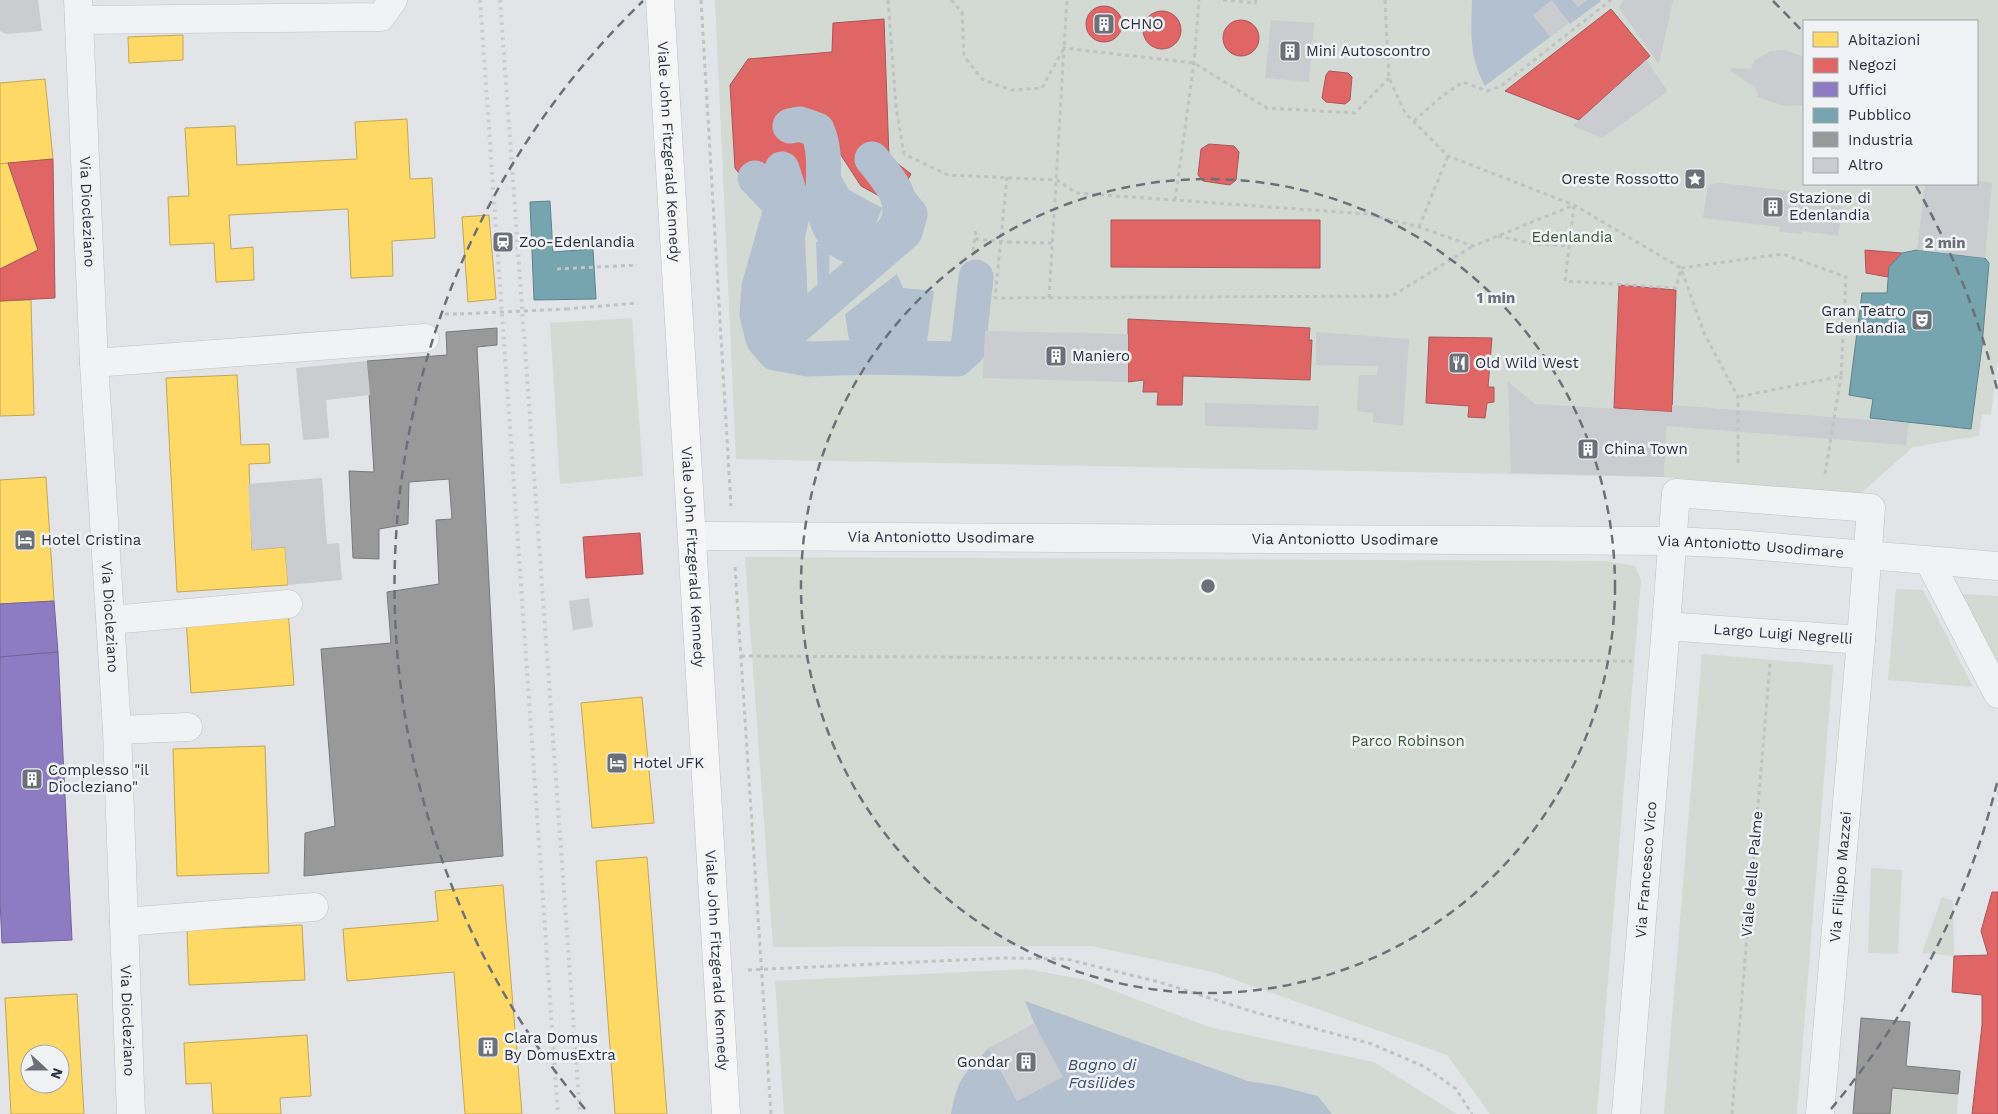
<svg xmlns="http://www.w3.org/2000/svg" width="1998" height="1114" font-family="'Work Sans',sans-serif">
<style>
.green{fill:#d3dad3;fill-rule:evenodd}
.water{fill:#b3c0cf}
.homes{fill:#ffd966;stroke:#bfa75a;fill-rule:evenodd}
.shops{fill:#e06666;stroke:#aa565a}
.offices{fill:#8e7cc3;stroke:#70669b}
.public{fill:#76a5af;stroke:#60828d}
.industry{fill:#999;stroke:#787a7e}
.lines{fill:none;stroke-linecap:round;stroke-linejoin:round}
.canal{stroke:#b3c0cf;stroke-width:35}
.building{fill:#cacccf}
.minor-casing{stroke:#c1c2c5;stroke-width:29}
.major-casing{stroke:#bfc1c4;stroke-width:29}
.path{stroke:#c1c2c6;stroke-width:3;stroke-dasharray:4 4;stroke-linecap:butt}
.minor{stroke:#f1f2f4;stroke-width:28}
.major{stroke:#f6f6f6;stroke-width:28}
.rail{stroke:#cbccce;stroke-width:4;stroke-dasharray:2.5 5;stroke-linecap:butt}
.path-bridge{stroke:#c1c2c6;stroke-width:3;stroke-dasharray:4 4;stroke-linecap:butt}
.ring{fill:none;stroke:#6b7079;stroke-width:2.5;stroke-dasharray:9 6}
.labels{text-anchor:middle;dominant-baseline:central;stroke-width:5;stroke-linejoin:round;paint-order:stroke}
.poi-label{font-size:15px;fill:#2b313e;stroke:#f0f2f6;text-anchor:start}
.street-label{font-size:15px;fill:#2b313e;stroke:#f0f2f6}
.park-label{font-size:15px;fill:#3e5939;stroke:#f0f2f6}
.water-label{font-size:16px;font-style:italic;fill:#394e6e;stroke:#f0f2f6}
.centre{fill:#6b7079;stroke:#f0f2f6;stroke-width:2.5}
.ring-label{font-size:15px;text-anchor:middle;font-weight:bold;fill:#6b7079;stroke:#f0f2f6;stroke-width:5;stroke-linejoin:round;paint-order:stroke}
</style>
<rect width="100%" height="100%" fill="#e2e4e7"/>
<g class="green">
<path d="M715,0H1998V359L1991,415L1982,414L1979,436L1913,447L1858,496L1664,477L736,459ZM1804,21H1977V184H1804Z"/>
<path d="M632,318L643,476L560,484L550,323Z"/>
<path d="M745,557L1605,561L1635,566L1641,580L1597,1114H1490L1447,1055L1213,972L1091,946L773,947Z"/>
<path d="M1896,589L1923,590L1973,687L1888,680Z"/>
<path d="M1960,594L1998,596V665Z"/>
<path d="M1702,654L1833,665L1797,1114H1664Z"/>
<path d="M1871,868L1902,870L1898,954L1868,953Z"/>
<path d="M1942,897L1953,901L1954,956L1922,953Z"/>
<path d="M1027,969L1086,980L1209,1027L1374,1062L1457,1114H1332L1318,1096L1280,1086L1248,1082L1026,1002L1034,1023C989,1048 961,1059 951,1114H784L775,981Z"/>
<path d="M1892,1088L1958,1094L1957,1114H1890Z"/>
</g>
<g class="water">
<path d="M1472,0H1600L1601,1L1570,24L1552,1L1550,37L1485,86C1469,57 1471,33 1472,0Z"/>
<path d="M839,172L849,190L882,208L876,225C854,236 849,237 832,218L830,174Z"/>
<path d="M804,214L808,306L802,315L779,307L799,215Z"/>
<path d="M816,242H830L829,280L818,297Z"/>
<path d="M897,274L903,288L934,291L927,341L849,340L845,314Z"/>
<path d="M1025,1001L1248,1081L1280,1086L1318,1096L1332,1114H951C957,1079 965,1072 989,1048L1017,1101L1061,1077L1034,1023Z"/>
</g>
<g class="homes">
<path d="M183,35V60L129,63L128,37Z"/>
<path d="M45,79L53,159L0,164V83Z"/>
<path d="M407,119L410,179L432,178L435,238L392,241L393,276L351,278L348,209L229,215L231,249L253,247L254,280L216,282L214,243L170,245L168,197L189,196L185,128L235,126L237,165L357,159L355,122Z"/>
<path d="M8,163L38,250L0,269V164Z"/>
<path d="M489,215L496,299L468,302L462,217Z"/>
<path d="M31,300L34,415L0,416V301Z"/>
<path d="M237,375L241,445L269,444L270,463L249,464L252,550L285,547L288,585L177,592L166,378Z"/>
<path d="M46,477L54,601L0,604V480Z"/>
<path d="M288,610L294,685L191,693L186,618Z"/>
<path d="M642,697L654,823L592,828L581,703Z"/>
<path d="M265,746L269,873L177,876L173,749Z"/>
<path d="M647,857L667,1114H615L596,861Z"/>
<path d="M503,885L522,1114H465L454,972L347,981L343,929L438,921L435,891Z"/>
<path d="M302,925L305,980L189,985L187,930Z"/>
<path d="M77,994L84,1114H11L5,998ZM30,1054H60V1084H30Z"/>
<path d="M307,1035L311,1096L280,1098L281,1114H213L211,1083L186,1084L184,1043Z"/>
</g>
<g class="shops">
<circle cx="1104" cy="24" r="18"/>
<path d="M1611,9L1650,56L1579,120L1505,91Z"/>
<circle cx="1162" cy="30" r="19"/>
<path d="M884,19L889,157L911,174L894,204L861,186L837,149H821L822,212L799,215L769,213L735,168L730,85L748,59L832,52L833,23Z"/>
<circle cx="1241" cy="38" r="18"/>
<path d="M1329,71L1348,73L1352,77L1350,100L1345,104L1326,102L1322,98L1326,75Z"/>
<path d="M1209,144L1234,146L1239,152L1236,180L1230,185L1203,181L1198,175L1201,149Z"/>
<path d="M53,159L55,298L0,301V269L38,250L8,163Z"/>
<path d="M1111,220H1320V268L1111,267Z"/>
<path d="M1865,250L1902,253L1889,267L1888,277L1866,273Z"/>
<path d="M1619,285L1676,290L1672,412L1614,408Z"/>
<path d="M1128,319L1310,328L1309,340H1312L1310,380L1183,376L1182,405H1157L1158,392H1143L1144,380L1128,382Z"/>
<path d="M1429,337L1492,338L1488,387H1494V402L1487,403L1485,418L1468,417L1469,406L1426,403Z"/>
<path d="M640,533L643,574L586,578L583,537Z"/>
<path d="M1992,892H1998V1114H1972L1982,1025V995L1952,992L1954,956L1988,955L1981,931Z"/>
</g>
<g class="offices">
<path d="M54,601L58,652L0,657V604Z"/>
<path d="M58,652L72,940L2,943L0,901V657Z"/>
</g>
<g class="public">
<path d="M550,201L553,252L593,249L596,299L534,300L530,202Z"/>
<path d="M1917,250L1985,258L1989,263L1982,346L1971,429L1870,418L1873,399L1849,395L1862,293H1887L1889,267L1902,253Z"/>
</g>
<g class="industry">
<path d="M497,328V345L477,347L503,856L304,876L305,833L335,826L321,649L391,643L387,592L439,584L436,520L452,519L449,479L409,482L408,524L379,529V559L353,558L349,471L374,472L367,361L447,355L446,332Z"/>
<path d="M1861,1018L1910,1022L1906,1066L1960,1071L1958,1094L1892,1088L1890,1114H1853Z"/>
</g>
<g class="lines">
<g class="canal">
<path d="M790,126L800,124L817,130C832,162 814,203 832,231C854,266 908,240 899,201C896,187 881,170 872,159"/>
<path d="M782,169L794,207L783,256L769,300L771,315L777,327L794,328L905,232L910,214L899,201"/>
<path d="M755,178L782,206L759,287L757,314L763,339L775,353L808,359L875,357L957,359L968,349L976,277"/>
</g>
</g>
<g class="building">
<path d="M0,0H38L42,31L6,34L0,31Z"/>
<path d="M1552,0L1569,23L1550,37L1533,15Z"/>
<path d="M1572,0H1588L1578,7Z"/>
<path d="M1623,0H1673L1659,64L1619,8Z"/>
<path d="M1271,20L1314,23L1309,82L1265,78Z"/>
<path d="M1785,50L1804,57V105L1784,106L1758,97L1755,87L1730,71L1731,68L1753,69L1751,66L1755,60L1771,51Z"/>
<path d="M1646,60L1667,90L1664,94L1602,138L1573,126Z"/>
<path d="M1977,181L1992,183L1985,258L1917,250L1925,184H1977Z"/>
<path d="M1721,183L1844,197L1838,236L1802,231V234L1779,232L1780,227L1703,218L1708,185Z"/>
<path d="M985,331L1128,334V382L983,378Z"/>
<path d="M1316,332L1409,339L1403,426L1373,422V413L1357,411L1359,375H1377L1378,366L1316,365Z"/>
<path d="M367,361L370,395L326,400L329,438L303,440L296,368Z"/>
<path d="M1508,382L1535,404L1672,412V405L1909,423L1906,445L1666,426L1664,477L1511,473Z"/>
<path d="M1205,403L1319,406L1318,430L1205,426Z"/>
<path d="M322,478L327,544L339,543L342,580L288,585L285,547L252,550L248,484Z"/>
<path d="M589,598L593,627L573,630L569,601Z"/>
<path d="M1034,1023L1063,1077L1017,1101L989,1048Z"/>
</g>
<g class="lines">
<g class="minor-casing">
<g id="minor">
<path id="s1" d="M78,0L94,363L117,730L131,1114"/>
<path d="M79,20L381,17L393,0"/>
<path d="M94,363L425,338"/>
<path d="M1676,493L1871,508L1861,640L1666,626Z"/>
<path id="s2" d="M693,536L1673,541L1737,544L1998,566"/>
<path d="M1929,561L1998,694"/>
<path d="M111,620L288,604"/>
<path d="M117,730L188,727"/>
<path d="M124,922L314,907"/>
<path id="s3" d="M1626,1114L1666,626"/>
<path id="s4" d="M1820,1114L1861,640"/>
</g>
</g>
<g class="major-casing">
<g id="major">
<path id="s5" d="M660,0L726,1114"/>
</g>
</g>
<g class="path">
<path d="M701,0L731,506"/>
<path d="M888,0L896,107L904,154L948,175L1057,180L1076,193L1367,214L1419,227L1473,246L1574,205L1565,281L1676,288L1681,268L1783,254L1846,277L1841,376L1738,397"/>
<path d="M951,0L962,12L964,56L982,79L1011,90L1042,88L1064,48L1067,0"/>
<path d="M1223,0L1255,3L1256,0"/>
<path d="M1385,0L1389,78L1405,113L1448,156L1574,205L1681,268L1704,333L1738,397V467"/>
<path d="M1414,121L1442,96L1463,82L1487,91L1501,86L1611,0"/>
<path d="M1007,177L995,298L1392,296L1473,246"/>
<path d="M1175,200L1194,63L1199,0"/>
<path d="M1419,227L1448,156"/>
<path d="M1498,236L1534,244L1569,246"/>
<path d="M1008,242L1052,243"/>
<path d="M973,251L976,230"/>
<path d="M557,269L637,265"/>
<path d="M1049,298L1064,48L1194,63L1267,108L1355,113L1389,78"/>
<path d="M566,309L638,303"/>
<path d="M445,314H460"/>
<path d="M1825,474L1841,376"/>
<path d="M735,567L771,1114"/>
<path d="M741,656L1632,661"/>
<path d="M748,970L1003,958L1066,959L1159,982L1254,1012L1372,1044L1425,1067L1456,1089L1472,1114"/>
<path d="M1732,1114L1770,664"/>
</g>
<use href="#minor" class="minor"/>
<use href="#major" class="major"/>
<g class="rail">
<path d="M480,0L558,1114"/>
<path d="M500,0L580,1114"/>
</g>
<g class="path-bridge">
<path d="M975,239L1008,242"/>
<path d="M460,314L566,309"/>
</g>
</g>
<g class="ring">
<circle cx="1208" cy="586" r="407"/>
<path d="M1997 783A813 813 0 0 1 1831 1109M585 1109A813 813 0 0 1 643 1M1773 1A813 813 0 0 1 1803 32M1916 186A813 813 0 0 1 1997 389"/>
</g>
<defs>
<g id="building-square" transform="scale(1.125)"><rect x="-9" y="-9" width="18" height="18" rx="4" fill="#6b7079" stroke="#f0f2f6"/><path d="M-4-6H4V6H1V3H-1V6H-4ZM-2.5-4.3h1.7v1.8h-1.7ZM.8-4.3h1.7v1.8H.8ZM-2.5-1h1.7V.8h-1.7ZM.8-1h1.7V.8H.8Z" fill="#fff"/></g>
<g id="sight-square" transform="scale(1.125)"><rect x="-9" y="-9" width="18" height="18" rx="4" fill="#6b7079" stroke="#f0f2f6"/><path d="M0-6L1.8-2.2L6-1.7L2.9 1.2L3.7 5.4L0 3.3L-3.7 5.4L-2.9 1.2L-6-1.7L-1.8-2.2Z" fill="#fff"/></g>
<g id="station-square" transform="scale(1.125)"><rect x="-9" y="-9" width="18" height="18" rx="4" fill="#6b7079" stroke="#f0f2f6"/><path d="M-3-6H3Q5-6 5-4V2Q5 4 3 4L4.5 6H3L1.5 4h-3L-3 6H-4.5L-3 4Q-5 4-5 2V-4Q-5-6-3-6ZM-3.5-4v3h7v-3ZM-3.5 1v1.5H-2V1ZM2 1v1.5H3.5V1Z" fill="#fff"/></g>
<g id="theatre-square" transform="scale(1.125)"><rect x="-9" y="-9" width="18" height="18" rx="4" fill="#6b7079" stroke="#f0f2f6"/><path d="M-5-5.5Q0-4 5-5.5V0Q5 5 0 6Q-5 5-5 0ZM-3.3-2.5H-1v1.5H-3.3ZM1-2.5H3.3v1.5H1ZM-2.8 1Q0 5.5 2.8 1Z" fill="#fff"/></g>
<g id="restaurant-square" transform="scale(1.125)"><rect x="-9" y="-9" width="18" height="18" rx="4" fill="#6b7079" stroke="#f0f2f6"/><path d="M-5-6h1v4h1v-4h1v4h1v-4h1v5L-1.5 .5V6h-2V.5L-5-1ZM5-6V6H3V1.5H1.5Q1.5-4 5-6Z" fill="#fff"/></g>
<g id="hotel-square" transform="scale(1.125)"><rect x="-9" y="-9" width="18" height="18" rx="4" fill="#6b7079" stroke="#f0f2f6"/><path d="M-6-4.5h1.5V1H6V5H4.5V3h-9V5H-6ZM-4 0a1.8 1.8 0 1 1 3.6 0ZM.5 0V-2.5h3Q6-2.5 6 0Z" fill="#fff"/></g>
</defs>
<g fill-rule="evenodd">
<use href="#building-square" x="1104" y="24"/>
<use href="#building-square" x="1290" y="51"/>
<use href="#sight-square" x="1695" y="179"/>
<use href="#building-square" x="1773" y="207"/>
<use href="#station-square" x="503" y="242"/>
<use href="#theatre-square" x="1922" y="320"/>
<use href="#building-square" x="1056" y="356"/>
<use href="#restaurant-square" x="1459" y="363"/>
<use href="#building-square" x="1588" y="449"/>
<use href="#hotel-square" x="25" y="540"/>
<use href="#hotel-square" x="617" y="763"/>
<use href="#building-square" x="32" y="779"/>
<use href="#building-square" x="488" y="1047"/>
<use href="#building-square" x="1026" y="1062"/>
</g>
<g class="labels">
<g class="poi-label">
<text x="1120" y="24">CHNO</text>
<text x="1306" y="51">Mini Autoscontro</text>
<text x="1679" y="179" text-anchor="end">Oreste Rossotto</text>
<text x="1789" y="198">Stazione di<tspan x="1789" dy="17">Edenlandia</tspan></text>
<text x="519" y="242">Zoo-Edenlandia</text>
<text x="1906" y="311" text-anchor="end">Gran Teatro<tspan x="1906" dy="17">Edenlandia</tspan></text>
<text x="1072" y="356">Maniero</text>
<text x="1475" y="363">Old Wild West</text>
<text x="1604" y="449">China Town</text>
<text x="41" y="540">Hotel Cristina</text>
<text x="633" y="763">Hotel JFK</text>
<text x="48" y="770">Complesso "il<tspan x="48" dy="17">Diocleziano"</tspan></text>
<text x="504" y="1038">Clara Domus<tspan x="504" dy="17">By DomusExtra</tspan></text>
<text x="1010" y="1062" text-anchor="end">Gondar</text>
</g>
<g class="street-label">
<text stroke="none"><textPath href="#s5" startOffset="152">Viale John Fitzgerald Kennedy</textPath></text>
<text stroke="none"><textPath href="#s1" startOffset="212">Via Diocleziano</textPath></text>
<text stroke="none"><textPath href="#s2" startOffset="248">Via Antoniotto Usodimare</textPath></text>
<text stroke="none"><textPath href="#s2" startOffset="652">Via Antoniotto Usodimare</textPath></text>
<text stroke="none"><textPath href="#s2" startOffset="1058">Via Antoniotto Usodimare</textPath></text>
<text stroke="none"><textPath href="#s5" startOffset="558">Viale John Fitzgerald Kennedy</textPath></text>
<text stroke="none"><textPath href="#s1" startOffset="618">Via Diocleziano</textPath></text>
<text transform="translate(1783 634) rotate(4)">Largo Luigi Negrelli</text>
<text stroke="none"><textPath href="#s3" startOffset="245">Via Francesco Vico</textPath></text>
<text transform="translate(1752 874) rotate(-85)">Viale delle Palme</text>
<text stroke="none"><textPath href="#s4" startOffset="238">Via Filippo Mazzei</textPath></text>
<text stroke="none"><textPath href="#s5" startOffset="962">Viale John Fitzgerald Kennedy</textPath></text>
<text stroke="none"><textPath href="#s1" startOffset="1022">Via Diocleziano</textPath></text>
</g>
<g class="park-label">
<text x="1572" y="237">Edenlandia</text>
<text x="1408" y="741">Parco Robinson</text>
</g>
<g class="water-label">
<text x="1102" y="1064">Bagno di<tspan x="1102" dy="18">Fasilides</tspan></text>
</g>
</g>
<circle cx="1208" cy="586" r="8" class="centre"/>
<g class="ring-label">
<text x="1945" y="248">2 min</text>
<text x="1496" y="303">1 min</text>
</g>
<rect x="1803" y="20" width="175" height="165" fill="#f0f2f6" stroke="#a1a5ac"/>
<rect x="1813" y="32" width="25" height="15" fill="#ffd966" stroke="#a1a5ac"/>
<text x="1848" y="45" font-size="15" fill="#2b313e">Abitazioni</text>
<rect x="1813" y="58" width="25" height="15" fill="#e06666" stroke="#a1a5ac"/>
<text x="1848" y="70" font-size="15" fill="#2b313e">Negozi</text>
<rect x="1813" y="82" width="25" height="15" fill="#8e7cc3" stroke="#a1a5ac"/>
<text x="1848" y="95" font-size="15" fill="#2b313e">Uffici</text>
<rect x="1813" y="108" width="25" height="15" fill="#76a5af" stroke="#a1a5ac"/>
<text x="1848" y="120" font-size="15" fill="#2b313e">Pubblico</text>
<rect x="1813" y="132" width="25" height="15" fill="#999999" stroke="#a1a5ac"/>
<text x="1848" y="145" font-size="15" fill="#2b313e">Industria</text>
<rect x="1813" y="158" width="25" height="15" fill="#cacccf" stroke="#a1a5ac"/>
<text x="1848" y="170" font-size="15" fill="#2b313e">Altro</text>
<g transform="translate(45 1069) rotate(111)"><circle r="24" fill="#f0f2f6" stroke="#a1a5ac"/>
<path d="M0-4L9 19L0 12L-9 19Z" fill="#6b7079"/>
<text y="-8" font-size="14" font-weight="bold" text-anchor="middle" fill="#2b313e">N</text>
</g>
</svg>
